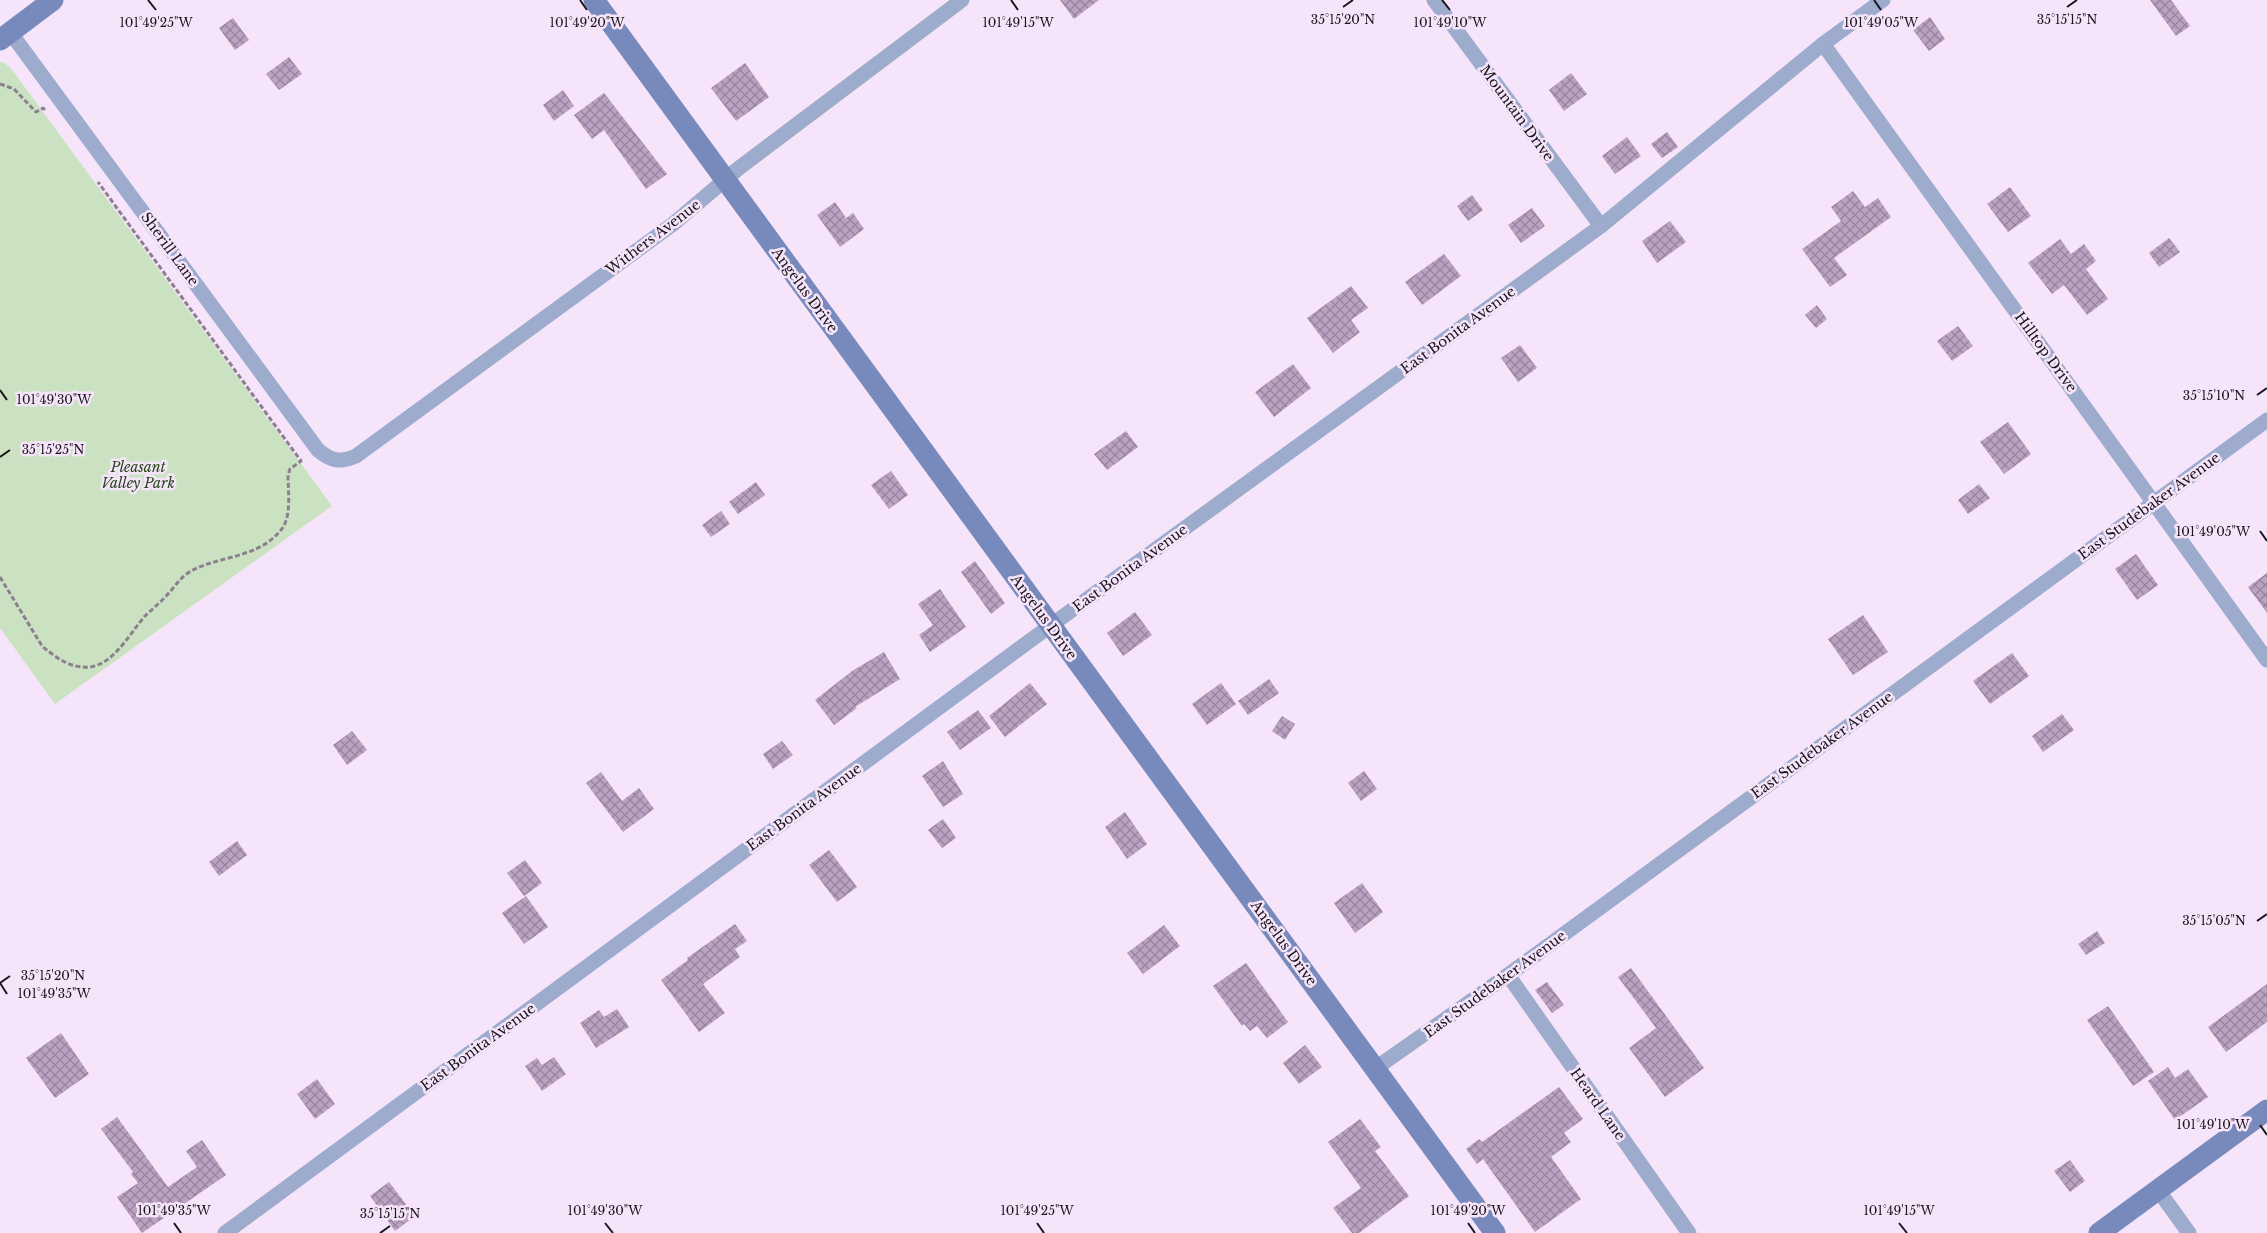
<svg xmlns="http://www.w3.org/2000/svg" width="2267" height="1233" font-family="'Libre Baskerville',serif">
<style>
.park{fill:#cae2c1}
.building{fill:url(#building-cross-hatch)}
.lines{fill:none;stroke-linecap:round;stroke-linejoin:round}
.path{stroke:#8c808f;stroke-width:3;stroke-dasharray:5 2.5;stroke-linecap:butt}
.street{stroke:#9dabcc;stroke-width:15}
.secondary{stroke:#778abb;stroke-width:21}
.ticks{fill:none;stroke:#1a141b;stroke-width:2}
.labels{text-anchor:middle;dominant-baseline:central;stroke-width:5;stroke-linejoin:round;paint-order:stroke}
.street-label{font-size:14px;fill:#1a141b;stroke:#f6e5fa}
.park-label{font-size:14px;font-style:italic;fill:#244515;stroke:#f6e5fa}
.ticks-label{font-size:12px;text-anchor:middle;fill:#1a141b;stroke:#f6e5fa;stroke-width:5;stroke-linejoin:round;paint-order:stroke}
</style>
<defs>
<pattern id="building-cross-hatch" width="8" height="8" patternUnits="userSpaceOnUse" patternTransform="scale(1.25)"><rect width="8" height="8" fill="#bca2c2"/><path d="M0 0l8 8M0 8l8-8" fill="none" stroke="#98839d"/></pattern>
</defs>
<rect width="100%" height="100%" fill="#f6e5fa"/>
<path class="park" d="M0,62L5,63L13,71L332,506L55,704L0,628Z"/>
<g class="building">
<path d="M1060,0H1099L1074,19Z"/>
<path d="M2150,0H2171L2190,26L2176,36Z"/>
<path d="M1930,17L1945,39L1929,51L1913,30Z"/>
<path d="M233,18L249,40L235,50L219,28Z"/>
<path d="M289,57L302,74L279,90L266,74Z"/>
<path d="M745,63L769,97L736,121L711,88Z"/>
<path d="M1571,73L1587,94L1564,111L1549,90Z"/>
<path d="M563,90L574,106L554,121L543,105Z"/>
<path d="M604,93L667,174L646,189L604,130L592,139L574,115Z"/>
<path d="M1667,132L1678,147L1662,158L1651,144Z"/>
<path d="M1627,137L1641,156L1615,174L1602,156Z"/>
<path d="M2010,187L2031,216L2008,232L1987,204Z"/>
<path d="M1853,191L1865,207L1878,198L1891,217L1834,258L1847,275L1830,287L1802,249L1841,221L1831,207Z"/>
<path d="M1472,195L1483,210L1468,221L1457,206Z"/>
<path d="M835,202L846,218L853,213L864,229L840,247L817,215Z"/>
<path d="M1532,208L1545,226L1521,243L1508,225Z"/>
<path d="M1670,221L1686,242L1657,263L1642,241Z"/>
<path d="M2169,238L2180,252L2159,267L2149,253Z"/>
<path d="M2060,239L2071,254L2084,244L2096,261L2086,269L2108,299L2087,315L2064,285L2052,294L2028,263Z"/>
<path d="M1444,254L1461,276L1422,305L1405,282Z"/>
<path d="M1351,286L1368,308L1351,320L1360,332L1333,353L1307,318Z"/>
<path d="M1817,305L1827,319L1816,328L1805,315Z"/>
<path d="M1958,326L1973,346L1952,361L1937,341Z"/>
<path d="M1520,345L1537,368L1518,382L1501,358Z"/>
<path d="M1293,364L1311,388L1274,417L1255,392Z"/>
<path d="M2008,422L2031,454L2004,474L1980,442Z"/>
<path d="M1126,431L1138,447L1107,470L1094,454Z"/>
<path d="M891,471L908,495L889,509L871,485Z"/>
<path d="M756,482L765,495L738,514L729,502Z"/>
<path d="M1979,484L1990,498L1968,514L1958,500Z"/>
<path d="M721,511L730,524L711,537L702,525Z"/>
<path d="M2136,554L2158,585L2137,600L2115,569Z"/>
<path d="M975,561L1005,603L991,614L961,572Z"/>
<path d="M2267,573V613L2248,587Z"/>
<path d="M940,589L966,627L930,652L919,635L933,625L918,604Z"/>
<path d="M1135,612L1152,635L1123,656L1107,633Z"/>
<path d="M1863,615L1888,652L1853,675L1828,639Z"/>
<path d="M884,652L900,679L855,707L857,708L834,725L815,700L852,671Z"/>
<path d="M2012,653L2029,676L1990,704L1973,681Z"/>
<path d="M1269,679L1279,693L1248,715L1238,701Z"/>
<path d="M1030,683L1047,704L1005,737L989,716Z"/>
<path d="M1221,683L1236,704L1207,725L1192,704Z"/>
<path d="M978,710L991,728L960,750L947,732Z"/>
<path d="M2062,714L2074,730L2043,752L2032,736Z"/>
<path d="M1282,716L1295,724L1285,740L1272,731Z"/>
<path d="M352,731L367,750L347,765L333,745Z"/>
<path d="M782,741L793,755L773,769L763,754Z"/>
<path d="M943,761L963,794L943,807L922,776Z"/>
<path d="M1364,771L1377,789L1361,801L1348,783Z"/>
<path d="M601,772L622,801L639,788L654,809L623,832L586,783Z"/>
<path d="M1125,812L1147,844L1127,859L1105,827Z"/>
<path d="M943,819L956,838L942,848L928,830Z"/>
<path d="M237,841L247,855L219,876L209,862Z"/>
<path d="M829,850L857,887L837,902L809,865Z"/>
<path d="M525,860L542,883L524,896L507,873Z"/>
<path d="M1362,883L1383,912L1355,933L1334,903Z"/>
<path d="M526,896L548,927L524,944L502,913Z"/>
<path d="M735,924L747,941L735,949L740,957L703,984L725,1013L699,1032L661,980L688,960L687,958Z"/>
<path d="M1164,925L1180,946L1143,974L1127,953Z"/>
<path d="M2097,931L2105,943L2086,955L2078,944Z"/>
<path d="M1246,963L1288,1022L1267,1038L1257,1026L1250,1031L1244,1024L1242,1026L1213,986Z"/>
<path d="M1631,968L1704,1068L1665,1097L1629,1048L1656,1028L1618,977Z"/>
<path d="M1547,982L1564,1005L1552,1013L1535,990Z"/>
<path d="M2267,984V1022L2226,1052L2208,1027Z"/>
<path d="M2108,1006L2154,1072L2133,1086L2087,1020Z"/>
<path d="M617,1009L629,1027L596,1048L580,1023L599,1010L604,1017Z"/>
<path d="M61,1033L89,1074L55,1098L26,1058Z"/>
<path d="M1305,1045L1322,1067L1299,1084L1283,1063Z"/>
<path d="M554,1057L566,1074L542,1091L525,1066L537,1058L542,1065Z"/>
<path d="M2168,1067L2175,1078L2188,1069L2208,1097L2175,1120L2148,1081Z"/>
<path d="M317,1079L335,1104L315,1119L297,1094Z"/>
<path d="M1559,1087L1583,1119L1564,1133L1571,1142L1551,1157L1581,1199L1535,1232L1483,1159L1477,1164L1466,1149L1479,1139L1482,1142Z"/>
<path d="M117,1117L168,1187L197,1167L186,1151L202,1140L226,1175L142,1233L117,1197L138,1183L131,1174L133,1172L101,1129Z"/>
<path d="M1360,1119L1381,1147L1375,1151L1409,1196L1359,1233H1352L1333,1208L1361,1188L1328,1142Z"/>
<path d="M2070,1160L2085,1181L2070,1192L2054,1171Z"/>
<path d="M389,1182L415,1216L395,1231L370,1196Z"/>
</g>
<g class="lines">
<g class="path">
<path d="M0,84L14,89L36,112L43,108L46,111"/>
<path d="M0,577L42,646C55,657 71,669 90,667C114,664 130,633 145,616C152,609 160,603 167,595C173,589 178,581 185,575C212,555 256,561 281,530C292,517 288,491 288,475L290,469L301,461L98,182"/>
</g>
<g class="street">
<path d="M1434,0L1601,226"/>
<path d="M10,32L318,450C331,461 340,463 356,456L673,224L739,168L962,0"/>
<path d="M1823,44L2267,660"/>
<path d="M1508,975L1689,1233"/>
<path d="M1376,1068L1508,975L2267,420"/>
<path d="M2158,1190L2189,1233"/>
<path d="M225,1233L1050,626L1601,226L1823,44L1883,0"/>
</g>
<g class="secondary">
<path d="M594,0L1495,1233"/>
<path d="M0,40L53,0"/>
<path d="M2099,1233L2267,1110"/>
</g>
</g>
<path class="ticks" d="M148,0L156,10M580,0L587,10M1011,0L1018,10M1442,0L1450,10M1874,0L1881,10M1343,7L1353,0M2067,7L2077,0M0,390L7,400M2257,395L2267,388M0,457L10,450M2260,531L2267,541M2257,921L2267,914M0,983L7,994M0,983L10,976M2260,1125L2267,1135M174,1223L181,1233M605,1223L613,1233M1037,1223L1044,1233M1468,1223L1475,1233M1899,1223L1907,1233M380,1233L390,1226"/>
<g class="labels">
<g class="street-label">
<text transform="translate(1517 113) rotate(54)">Mountain Drive</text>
<text transform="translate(653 237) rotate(-37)">Withers Avenue</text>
<text transform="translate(170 249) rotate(54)">Sherill Lane</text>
<text transform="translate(805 290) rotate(54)">Angelus Drive</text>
<text transform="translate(1458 330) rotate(-36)">East Bonita Avenue</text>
<text transform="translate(2046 352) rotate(54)">Hilltop Drive</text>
<text transform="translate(2149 506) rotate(-36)">East Studebaker Avenue</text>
<text transform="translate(1130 568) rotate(-36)">East Bonita Avenue</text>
<text transform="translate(1044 617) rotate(54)">Angelus Drive</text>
<text transform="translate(1822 745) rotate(-36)">East Studebaker Avenue</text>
<text transform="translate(804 807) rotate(-36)">East Bonita Avenue</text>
<text transform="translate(1284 943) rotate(54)">Angelus Drive</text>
<text transform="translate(1495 984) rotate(-36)">East Studebaker Avenue</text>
<text transform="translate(478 1047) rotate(-36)">East Bonita Avenue</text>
<text transform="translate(1598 1104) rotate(55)">Heard Lane</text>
</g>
<g class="park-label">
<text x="138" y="467">Pleasant<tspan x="138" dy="16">Valley Park</tspan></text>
</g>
</g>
<g class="ticks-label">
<text x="1343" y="24">35°15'20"N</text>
<text x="2067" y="24">35°15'15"N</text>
<text x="156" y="27">101°49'25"W</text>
<text x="587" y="27">101°49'20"W</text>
<text x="1018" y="27">101°49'15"W</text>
<text x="1450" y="27">101°49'10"W</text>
<text x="1881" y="27">101°49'05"W</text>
<text x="2214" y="400">35°15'10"N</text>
<text x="54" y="404">101°49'30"W</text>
<text x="53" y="454">35°15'25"N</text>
<text x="2213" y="536">101°49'05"W</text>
<text x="2214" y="925">35°15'05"N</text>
<text x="53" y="980">35°15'20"N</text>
<text x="54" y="998">101°49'35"W</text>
<text x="2213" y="1129">101°49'10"W</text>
<text x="174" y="1215">101°49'35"W</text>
<text x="605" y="1215">101°49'30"W</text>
<text x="1037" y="1215">101°49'25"W</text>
<text x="1468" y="1215">101°49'20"W</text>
<text x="1899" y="1215">101°49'15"W</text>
<text x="390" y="1218">35°15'15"N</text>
</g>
</svg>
